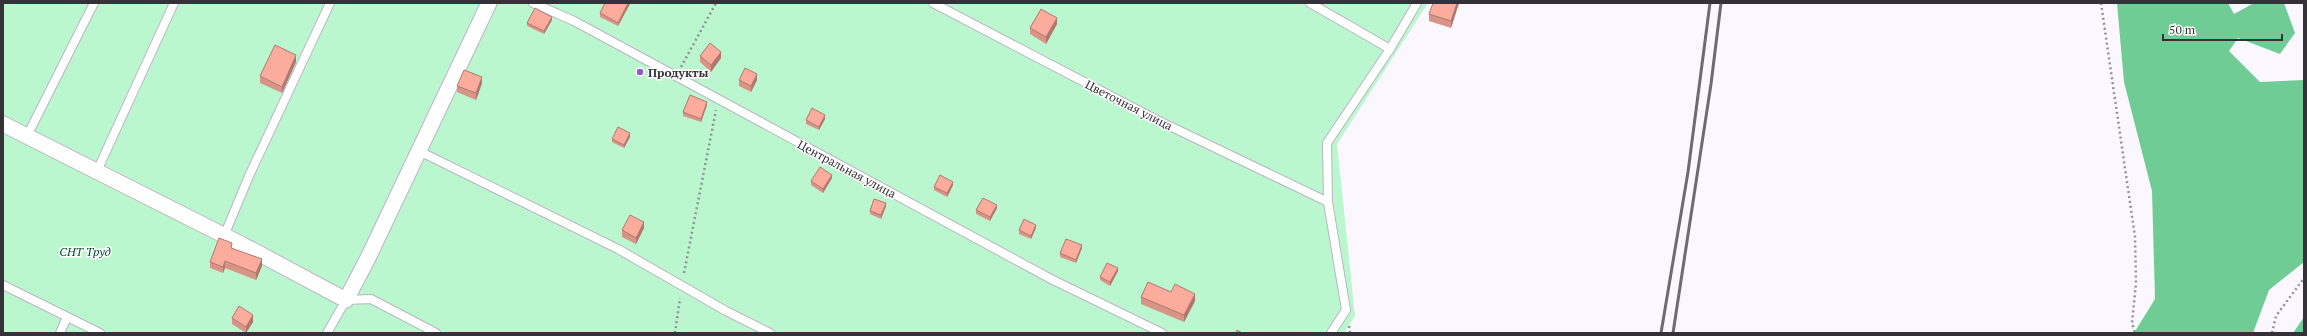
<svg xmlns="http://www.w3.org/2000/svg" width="2307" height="336" font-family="'PT Serif',serif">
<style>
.green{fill:#baf6ce}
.forest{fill:#6fcc94}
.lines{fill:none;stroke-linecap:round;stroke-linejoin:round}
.lane-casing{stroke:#bcb4c6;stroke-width:10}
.street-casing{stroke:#bcb4c6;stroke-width:17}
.path{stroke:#949098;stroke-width:2.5;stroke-dasharray:2 3;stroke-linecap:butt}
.lane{stroke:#fff;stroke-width:8}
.street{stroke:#fff;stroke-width:15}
.rail{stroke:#6e6a72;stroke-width:3}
.wall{fill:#d89486}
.shaded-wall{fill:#b0786d}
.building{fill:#fbac9c;stroke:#b0786d}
.poi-dot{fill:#9756cb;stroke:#fff;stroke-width:1.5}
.labels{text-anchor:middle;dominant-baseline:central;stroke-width:3;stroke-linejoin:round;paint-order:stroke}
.poi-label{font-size:12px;font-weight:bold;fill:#353139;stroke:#fff;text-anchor:start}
.street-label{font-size:12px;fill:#353139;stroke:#fff}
.park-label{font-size:12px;font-style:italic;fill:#004c29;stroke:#fff}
</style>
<rect width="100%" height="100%" fill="#fbf7ff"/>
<path class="green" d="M3,3H1428L1337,144L1355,316L1344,333H3Z"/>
<g class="forest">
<path d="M2117,3H2228L2234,14L2254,3H2284L2295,33L2280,54L2238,38L2229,51L2260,82L2304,80V262L2269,290L2253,333H2134L2155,299L2152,191L2124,82Z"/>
<path d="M2304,317V333H2293Z"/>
</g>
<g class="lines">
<g class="lane-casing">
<g id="lane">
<path d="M533,3L574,21L1051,279L1162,333"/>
<path d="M933,3L1155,119L1328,202"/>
<path d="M1310,3L1390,49"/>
<path d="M27,136L94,3"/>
<path d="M419,151L618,249L726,311L770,333"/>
<path d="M97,171L174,3"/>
<path d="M224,236L249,176L330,3"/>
<path d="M3,285L100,333"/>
<path d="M60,333L67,317"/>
<path d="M327,333L346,300L371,299L436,333"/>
<path d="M1331,333L1346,310L1328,202L1327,143L1390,49L1417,3"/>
</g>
</g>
<g class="street-casing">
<path id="street" d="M3,124L243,245L346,300L368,258L489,3"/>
</g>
<g class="path">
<path d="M2101,3L2135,237L2136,283L2132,323L2135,333"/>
<path d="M681,67L716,3"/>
<path d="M684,273L716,110"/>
<path d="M1349,326L1350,333"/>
<path d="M675,333L680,298"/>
<path d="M2272,333L2276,316L2304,278"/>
</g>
<use href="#lane" class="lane"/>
<use href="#street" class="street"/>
<g class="rail">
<path d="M1661,333L1688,172L1710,3"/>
<path d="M1673,333L1711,84L1721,3"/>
</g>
</g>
<g class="wall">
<path d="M630,3L618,26L600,17V13Z"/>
<path d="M1459,3L1451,28L1429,21V14Z"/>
<path d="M552,20L544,34L527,26V23Z"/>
<path d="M1057,24L1046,44L1030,34V28Z"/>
<path d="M700,56L721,58L711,72L700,62Z"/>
<path d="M296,62L282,93L260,83V76Z"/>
<path d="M739,80H757L751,92L739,86Z"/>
<path d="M482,83L476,100L457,92V86Z"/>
<path d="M707,105L701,122L683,116V112Z"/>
<path d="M825,119L819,130L806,124V120Z"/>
<path d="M630,137L624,148L612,142V139Z"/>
<path d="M832,178L823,193L811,185V181Z"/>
<path d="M953,185L947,197L934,190V187Z"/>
<path d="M886,206L881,219L870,214V211Z"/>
<path d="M997,208L990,221L976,214V210Z"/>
<path d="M644,228L636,244L622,237V230Z"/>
<path d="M1036,228L1031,239L1019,234V230Z"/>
<path d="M232,248L262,266L256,280L225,268L223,273L210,268V262Z"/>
<path d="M1082,248L1076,263L1060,257V253Z"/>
<path d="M1118,271L1110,286L1100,280V277Z"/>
<path d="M1171,292L1195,301L1184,322L1141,304V297Z"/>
<path d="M232,318L253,322L246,333L232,324Z"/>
</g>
<g class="shaded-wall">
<path d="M628,3H630V4L618,26V23Z"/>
<path d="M1457,3H1459L1451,28V21Z"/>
<path d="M552,17V20L544,34V31Z"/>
<path d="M1057,18V24L1046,44V37Z"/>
<path d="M721,52V58L711,72V65Z"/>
<path d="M296,55V62L282,93V87Z"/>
<path d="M757,74V80L751,92V86Z"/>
<path d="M482,77V83L476,100V93Z"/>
<path d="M707,102V105L701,122V119Z"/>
<path d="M825,115V119L819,130V127Z"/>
<path d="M630,133V137L624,148V145Z"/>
<path d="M832,175V178L823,193V189Z"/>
<path d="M953,182V185L947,197V193Z"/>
<path d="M886,203V206L881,219V215Z"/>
<path d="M997,205V208L990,221V217Z"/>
<path d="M644,222V228L636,244V238Z"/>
<path d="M1036,225V228L1031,239V236Z"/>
<path d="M1082,245V248L1076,263V260Z"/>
<path d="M262,259V266L256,280V273Z"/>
<path d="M225,261V268L223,273V267Z"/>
<path d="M1118,268V271L1110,286V282Z"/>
<path d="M1195,294V301L1184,322V315Z"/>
<path d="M253,315V322L246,333V327Z"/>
</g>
<g class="building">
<path d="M605,3H628L618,23L600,13Z"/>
<path d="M1433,3H1457L1451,21L1429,14Z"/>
<path d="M535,8L552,17L544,31L527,23Z"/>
<path d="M1041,9L1057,18L1046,37L1030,28Z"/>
<path d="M710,43L721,52L711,65L700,56Z"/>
<path d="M275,45L296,55L282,87L260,76Z"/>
<path d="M745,68L757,74L751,86L739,80Z"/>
<path d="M464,70L482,77L476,93L457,86Z"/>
<path d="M690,95L707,102L701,119L683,112Z"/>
<path d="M812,108L825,115L819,127L806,120Z"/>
<path d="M618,127L630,133L624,145L612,139Z"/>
<path d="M820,167L832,175L823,189L811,181Z"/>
<path d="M940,175L953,182L947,193L934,187Z"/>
<path d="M983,198L997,205L990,217L976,210Z"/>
<path d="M874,199L886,203L881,215L870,211Z"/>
<path d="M630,215L644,222L636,238L622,230Z"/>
<path d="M1024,219L1036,225L1031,236L1019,230Z"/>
<path d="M219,238L232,243L231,248L262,259L256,273L225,261L223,267L210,262Z"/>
<path d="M1066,239L1082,245L1076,260L1060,253Z"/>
<path d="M1107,263L1118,268L1110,282L1100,277Z"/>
<path d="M1148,282L1171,292L1175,284L1195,294L1184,315L1141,297Z"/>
<path d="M239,306L253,315L246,327L232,318Z"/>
<path d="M1237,330L1242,333H1235Z"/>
</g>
<circle class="poi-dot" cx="640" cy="72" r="4"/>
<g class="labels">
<g class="poi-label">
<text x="648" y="72">Продукты</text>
</g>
<g class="street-label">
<text transform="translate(1129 105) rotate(27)">Цветочная улица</text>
<text transform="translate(847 169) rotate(28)">Центральная улица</text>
</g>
<g class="park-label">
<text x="85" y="251">СНТ Труд</text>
</g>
</g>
<rect width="2307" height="336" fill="none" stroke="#353139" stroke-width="8"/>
<path d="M2163 34v6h119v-6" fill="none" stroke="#353139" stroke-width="2"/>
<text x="2169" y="34" font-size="12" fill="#353139" stroke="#ffffff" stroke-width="3" paint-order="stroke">50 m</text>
</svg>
